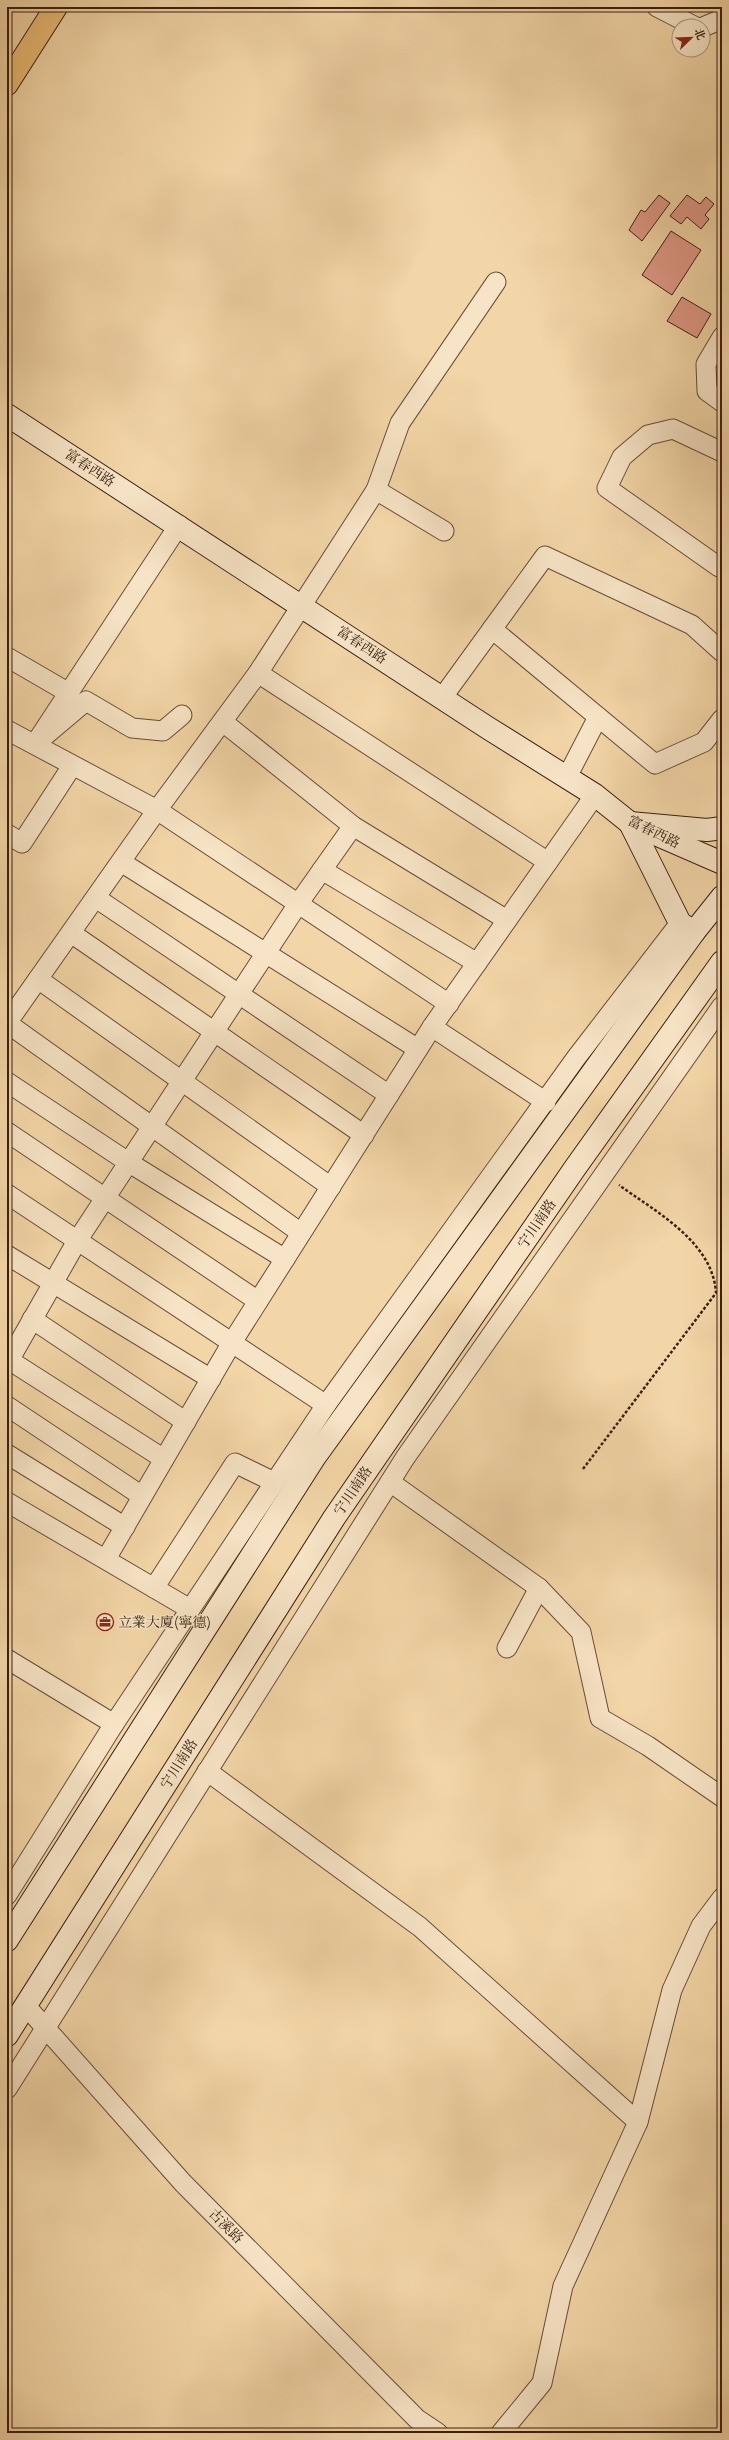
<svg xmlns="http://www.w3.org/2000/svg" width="729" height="2440" font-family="Cardo,'Noto Serif SC',serif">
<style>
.building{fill:#e09a88;stroke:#382012}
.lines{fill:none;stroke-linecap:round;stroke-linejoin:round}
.street-casing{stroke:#674e37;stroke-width:21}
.secondary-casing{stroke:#382012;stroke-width:24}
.highway-casing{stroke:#382012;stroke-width:24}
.path{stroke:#382012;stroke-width:2.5;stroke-dasharray:3 2;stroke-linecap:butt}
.street{stroke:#f7e4c6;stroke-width:19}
.secondary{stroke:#f7e4c6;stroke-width:22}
.highway{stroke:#eabb74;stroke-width:22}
.labels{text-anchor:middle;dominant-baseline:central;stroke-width:3;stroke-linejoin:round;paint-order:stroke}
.street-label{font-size:14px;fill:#382012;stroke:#f7e4c6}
.poi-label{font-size:14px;fill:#382012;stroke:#f7e4c6;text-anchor:start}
</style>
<rect width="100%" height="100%" fill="#f3d6a7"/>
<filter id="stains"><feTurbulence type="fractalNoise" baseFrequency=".005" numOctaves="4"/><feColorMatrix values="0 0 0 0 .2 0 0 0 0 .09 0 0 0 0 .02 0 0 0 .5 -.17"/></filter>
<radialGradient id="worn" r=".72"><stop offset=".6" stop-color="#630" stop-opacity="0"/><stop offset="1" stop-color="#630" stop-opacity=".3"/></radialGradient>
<g class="building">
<path d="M659,195L670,203L642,241L629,230L641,210L645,212Z"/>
<path d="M687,195L700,204L706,197L714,204L705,215L709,219L701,229L687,217L681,224L670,216Z"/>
<path d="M671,231L701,250L672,295L642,275Z"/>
<path d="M682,297L711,314L697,338L667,321Z"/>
<path d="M722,368V390L711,383Z"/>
</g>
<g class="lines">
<g class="street-casing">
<g id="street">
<path d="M657,7L694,26"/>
<path d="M703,27L722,19"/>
<path d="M722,337L706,364L707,391L722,402"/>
<path d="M376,490L444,531"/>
<path d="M179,525L35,744L86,701L132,728L163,731L182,715"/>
<path d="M719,567L607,488L622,457L648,435L673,429L722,452"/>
<path d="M492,629L655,764L704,742L722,719"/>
<path d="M7,657L69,693"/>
<path d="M258,673L548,862"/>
<path d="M442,698L545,556L692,625L722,652"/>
<path d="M223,722L353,826L507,920"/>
<path d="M7,730L157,810L449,1004"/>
<path d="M567,777L598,717"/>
<path d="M7,834L22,843L72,766"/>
<path d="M121,862L418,1049"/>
<path d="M322,870L477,963"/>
<path d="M96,898L389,1095"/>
<path d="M71,933L364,1135"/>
<path d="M38,979L331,1187"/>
<path d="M7,1023L157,810L258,673L376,490L400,423L496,282"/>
<path d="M7,1023L301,1233"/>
<path d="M432,1027L546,1102"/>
<path d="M7,1082L128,1162L285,1259"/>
<path d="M7,1132L258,1301"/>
<path d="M7,1194L326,1405"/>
<path d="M7,1255L211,1379"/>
<path d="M32,1319L186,1422"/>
<path d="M9,1360L164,1459"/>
<path d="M7,1364L77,1241L298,904L353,826"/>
<path d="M7,1406L142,1496"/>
<path d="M7,1454L125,1527"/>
<path d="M390,1482L539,1588"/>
<path d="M7,1502L190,1609"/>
<path d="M106,1559L231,1344L432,1027L595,795"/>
<path d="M154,1588L235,1463L274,1482"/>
<path d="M507,1648L539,1588L581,1632L600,1718L648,1746L722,1797"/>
<path d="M7,1659L114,1724"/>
<path d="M207,1771L420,1927L638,2122"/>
<path d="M7,1895L114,1724L326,1405L576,1058L680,923"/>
<path d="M26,2006L183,2183L417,2419L438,2433"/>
<path d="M7,2089L405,1458L722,1006"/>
<path d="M501,2433L542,2383L563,2286L638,2122L672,1990L701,1926L722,1898"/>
</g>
</g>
<g class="secondary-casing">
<g id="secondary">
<path d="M7,415L488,728L595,795L630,823L722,863"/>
<path d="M694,932L680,923L630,823L707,830L722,828"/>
<path d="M7,1940L314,1458L694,932L722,897"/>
<path d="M7,2035L334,1518L575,1168L722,962"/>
</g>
</g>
<g class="highway-casing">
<path id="highway" d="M7,84L56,7"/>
</g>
<path class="path" d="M583,1469L716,1293C713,1242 656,1212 619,1185"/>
<use href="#street" class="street"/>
<use href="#secondary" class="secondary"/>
<use href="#highway" class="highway"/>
</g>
<defs>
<g id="office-ring" transform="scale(0.9)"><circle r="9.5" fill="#f7e4c6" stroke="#8f2418" stroke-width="1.5"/><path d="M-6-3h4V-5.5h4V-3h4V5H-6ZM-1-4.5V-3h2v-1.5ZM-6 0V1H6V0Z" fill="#8f2418"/></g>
</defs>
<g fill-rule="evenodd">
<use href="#office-ring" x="105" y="1622"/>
</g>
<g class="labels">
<g class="street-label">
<text transform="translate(90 468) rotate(33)">富春西路</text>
<text transform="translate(362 645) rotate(33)">富春西路</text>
<text transform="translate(654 832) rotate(26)">富春西路</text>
<text transform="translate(537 1224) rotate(-56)">宁川南路</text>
<text transform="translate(353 1491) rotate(-56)">宁川南路</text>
<text transform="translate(179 1764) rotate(-58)">宁川南路</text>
<text transform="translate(226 2226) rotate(45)">古溪路</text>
</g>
<g class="poi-label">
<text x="118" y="1622">立業大廈(寧德)</text>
</g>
</g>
<rect width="729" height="2440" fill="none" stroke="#f3d6a7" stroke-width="24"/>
<rect x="8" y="8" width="713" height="2424" fill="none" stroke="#382012" stroke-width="2"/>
<rect x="12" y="12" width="705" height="2416" fill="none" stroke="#382012"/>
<g transform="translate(691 38) rotate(67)"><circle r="19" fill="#f7e4c6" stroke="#ab967e"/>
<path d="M0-3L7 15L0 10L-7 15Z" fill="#8f2418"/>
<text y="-6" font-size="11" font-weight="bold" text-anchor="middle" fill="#382012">北</text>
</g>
<rect width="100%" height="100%" filter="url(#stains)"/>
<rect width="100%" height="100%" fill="url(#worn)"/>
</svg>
